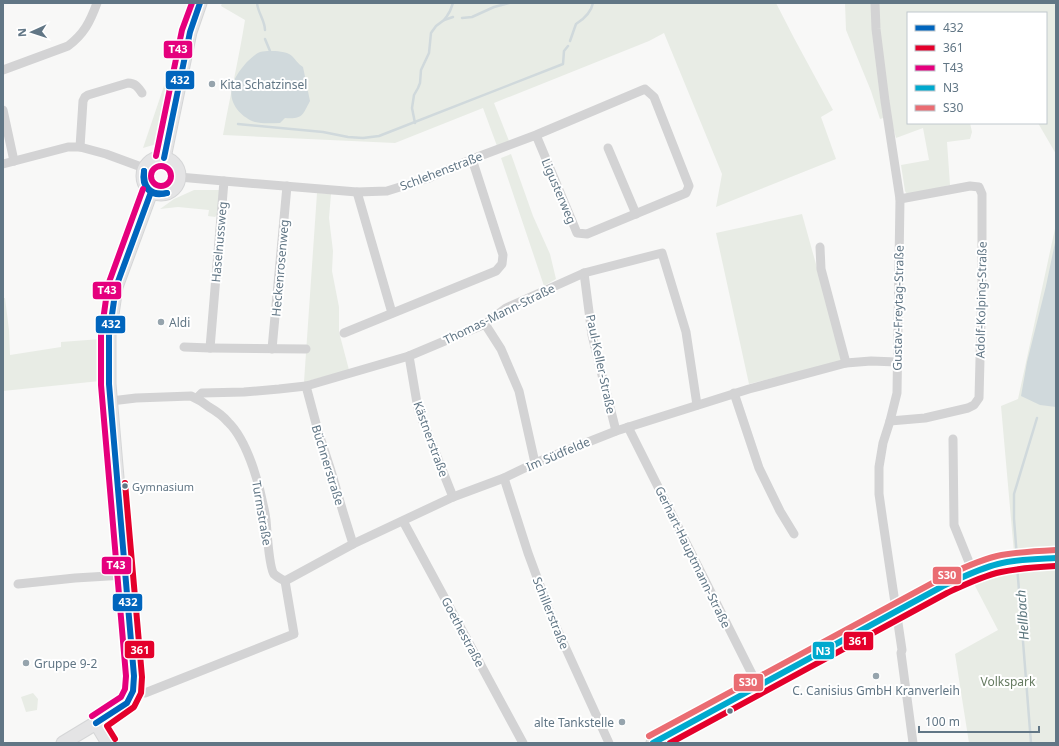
<svg xmlns="http://www.w3.org/2000/svg" width="1059" height="746" font-family="'Noto Sans',sans-serif">
<style>
.green{fill:#e8ece5}
.water{fill:#d0d9dc}
.lines{fill:none;stroke-linecap:round;stroke-linejoin:round}
.stream{stroke:#d0d9dc;stroke-width:2.5}
.secondary-casing{stroke:#d5d6d7;stroke-width:15}
.street{stroke:#d3d3d4;stroke-width:9}
.secondary{stroke:#e4e4e5;stroke-width:13}
.bus-1-casing{stroke:#fff;stroke-width:9}
.bus-2-casing{stroke:#fff;stroke-width:9}
.bus-3-casing{stroke:#fff;stroke-width:9}
.bus-4-casing{stroke:#fff;stroke-width:9}
.bus-5-casing{stroke:#fff;stroke-width:9}
.bus-1{stroke:#0065bd;stroke-width:6}
.bus-2{stroke:#e4002b;stroke-width:6}
.bus-3{stroke:#e5007d;stroke-width:6}
.bus-4{stroke:#00a9ce;stroke-width:6}
.bus-5{stroke:#ea6c72;stroke-width:6}
.poi-dot{fill:#96a4ad;stroke:#fff;stroke-width:1.5}
.bus-dot{fill:#617685;stroke:#fff;stroke-width:1.5}
.labels{text-anchor:middle;dominant-baseline:central;stroke-width:4;stroke-linejoin:round;paint-order:stroke}
.bus-label{font-size:11px;fill:#617685;stroke:#fff;text-anchor:start}
.poi-label{font-size:12px;fill:#617685;stroke:#fff;text-anchor:start}
.street-label{font-size:12px;fill:#617685;stroke:#fff}
.park-label{font-size:12px;fill:#667b61;stroke:#fff}
.water-label{font-size:13px;font-style:italic;fill:#5c767e;stroke:#fff}
.line-badge{stroke:#fff;stroke-width:1.5}
.badge-label{font-size:11px;text-anchor:middle;font-weight:bold;fill:#fff}
</style>
<rect width="100%" height="100%" fill="#f8f8f7"/>
<g class="green">
<path d="M192,3H195L165,126L160,143L143,148Z"/>
<path d="M222,3H776L794,38L833,110L821,117L836,159L716,207L722,174L664,33L649,41L494,103L509,141L497,146L483,108L395,143L223,135C230,96 239,58 245,20L221,6Z"/>
<path d="M845,3H1056V154L1038,123H1046V13H908V123H970L972,132L970,139L947,142L950,185L934,189L907,194L905,191L901,165L929,160L923,128L896,138L890,116L880,119L871,91L846,30Z"/>
<path d="M511,154L533,216L550,254L556,279L544,286L501,158Z"/>
<path d="M194,190H221L218,214L215,217L208,216L209,210L178,207L160,209L174,199Z"/>
<path d="M317,193L331,194L329,218L333,251L332,271L339,307V332L349,370L304,382Z"/>
<path d="M802,214L843,361L749,384L716,233Z"/>
<path d="M1056,224V743H969L955,654L998,630L974,584L1015,564L1001,406L1018,399Z"/>
<path d="M3,298H5L9,330L10,355L61,347V342L101,339L100,381L3,391Z"/>
<path d="M33,693L38,699L37,710L26,712L21,697Z"/>
</g>
<g class="water">
<path d="M270,51C276,51 286,51 292,56C295,59 298,64 303,67L310,101C302,116 303,119 285,118L280,123C272,123 263,124 255,122C241,117 228,103 232,87C234,78 240,70 246,63C250,59 255,54 260,52C263,51 267,51 270,51Z"/>
<path d="M1056,238V407L1040,405L1021,396L1027,362L1046,286Z"/>
</g>
<g class="lines">
<g class="stream">
<path d="M257,3C258,13 265,21 265,30"/>
<path d="M462,18L472,17L494,7L509,3"/>
<path d="M444,20L453,17"/>
<path d="M265,39L270,51"/>
<path d="M570,41L576,24C584,19 591,13 593,3"/>
<path d="M415,123L412,108L414,95L418,88L420,83L421,70L429,53L431,33L436,26L444,20L447,16L450,11L453,3"/>
<path d="M238,124L323,132L348,137L363,138L379,136L563,64L564,51L568,46"/>
<path d="M1017,558L1014,519V494L1037,418"/>
<path d="M1017,565L1031,743"/>
</g>
<g class="secondary-casing">
<g id="secondary">
<circle cx="161" cy="176" r="18"/>
<path d="M164,158L190,32L200,3"/>
<path d="M96,723L108,743"/>
<path d="M63,743L96,723L127,703L133,691L134,676L109,384V335L116,287L151,192"/>
<path d="M653,743L943,586C961,578 978,569 998,564C1016,560 1037,559 1056,558"/>
</g>
</g>
<g class="street">
<path d="M875,3L876,29L885,101L900,199L897,393L890,421L883,443L879,467V494L883,522L902,650L901,653L913,743"/>
<path d="M3,70L68,46C84,34 90,22 97,3"/>
<path d="M3,110L14,161"/>
<path d="M80,147L83,101L85,97L88,95L128,83C135,83 138,87 142,93"/>
<path d="M608,148L636,214"/>
<path d="M3,164L68,147H80L106,154L144,168"/>
<path d="M179,177L224,181L210,348L184,347"/>
<path d="M224,181L357,192L387,191L429,178L472,159L536,135L645,89L654,97L689,186L686,193L587,234L577,233L536,135"/>
<path d="M357,192L392,313"/>
<path d="M820,247L821,269L846,363"/>
<path d="M584,273L592,335L616,431"/>
<path d="M485,324L501,349L519,391L535,463"/>
<path d="M344,333L496,271L502,264L503,255L472,159"/>
<path d="M210,348L306,349"/>
<path d="M272,349L287,186"/>
<path d="M409,356L418,409L453,497"/>
<path d="M306,386L318,431L331,471L343,512L353,544"/>
<path d="M734,393L759,468L780,511L794,534"/>
<path d="M197,398L202,393L244,392L279,389L306,386L409,356L485,324L506,308L584,273L662,253L686,332L697,405"/>
<path d="M111,401L136,398L191,396C198,399 203,402 209,407C216,411 223,416 228,422C249,442 262,493 266,520C267,531 269,568 274,574C277,577 281,579 285,581L294,634L145,693L133,691"/>
<path d="M890,421L925,418L968,408L974,405L979,398L982,282V194L979,187L970,186L900,199"/>
<path d="M628,427L758,686"/>
<path d="M953,439L954,525L973,572"/>
<path d="M504,478L528,553L552,618L609,743"/>
<path d="M403,521L523,743"/>
<path d="M285,581L353,544L453,497L504,478L535,463L616,431L749,389L846,363L871,361L897,362"/>
<path d="M18,584L75,578L125,575"/>
</g>
<use href="#secondary" class="secondary"/>
<g class="bus-1-casing">
<g id="bus-1">
<path d="M164,158L190,32L200,3"/>
<path d="M144,171C143,187 150,196 167,193"/>
<path d="M144,171C141,187 151,198 167,193"/>
<path d="M96,723L127,703L133,691L134,676L109,384V335L116,287L151,192"/>
</g>
</g>
<g class="bus-2-casing">
<g id="bus-2">
<path d="M115,739L107,726L134,707L141,693L142,677L125,483"/>
<path d="M670,743L947,593C964,585 982,576 1001,572C1019,568 1038,567 1056,566"/>
</g>
</g>
<g class="bus-3-casing">
<g id="bus-3">
<path d="M156,156L182,30L192,3"/>
<circle cx="161" cy="176" r="10"/>
<path d="M92,716L121,697L125,689L126,676L101,385V335L108,285L143,189"/>
</g>
</g>
<g class="bus-4-casing">
<path id="bus-4" d="M653,743L943,586C961,578 978,569 998,564C1017,559 1037,559 1056,558"/>
</g>
<g class="bus-5-casing">
<path id="bus-5" d="M649,736L940,579C958,570 977,561 997,556C1016,552 1036,551 1056,550"/>
</g>
<use href="#bus-1" class="bus-1"/>
<use href="#bus-2" class="bus-2"/>
<use href="#bus-3" class="bus-3"/>
<use href="#bus-4" class="bus-4"/>
<use href="#bus-5" class="bus-5"/>
</g>
<g class="poi-dot">
<circle cx="212" cy="84" r="4"/>
<circle cx="161" cy="322" r="4"/>
<circle cx="26" cy="663" r="4"/>
<circle cx="876" cy="676" r="4"/>
<circle cx="622" cy="722" r="4"/>
</g>
<g class="bus-dot">
<circle cx="125" cy="486" r="3.5"/>
<circle cx="730" cy="711" r="3.5"/>
</g>
<g class="labels">
<g class="bus-label">
<text x="132" y="486">Gymnasium</text>
</g>
<g class="poi-label">
<text x="220" y="84">Kita Schatzinsel</text>
<text x="169" y="322">Aldi</text>
<text x="34" y="663">Gruppe 9-2</text>
<text x="876" y="690" text-anchor="middle">C. Canisius GmbH Kranverleih</text>
<text x="614" y="722" text-anchor="end">alte Tankstelle</text>
</g>
<g class="street-label">
<text transform="translate(441 171) rotate(-21)">Schlehenstraße</text>
<text transform="translate(559 191) rotate(67)">Ligusterweg</text>
<text transform="translate(219 242) rotate(-85)">Haselnussweg</text>
<text transform="translate(280 268) rotate(-85)">Heckenrosenweg</text>
<text transform="translate(981 300) rotate(-89)">Adolf-Kolping-Straße</text>
<text transform="translate(898 308) rotate(-89)">Gustav-Freytag-Straße</text>
<text transform="translate(499 314) rotate(-26)">Thomas-Mann-Straße</text>
<text transform="translate(601 364) rotate(78)">Paul-Keller-Straße</text>
<text transform="translate(431 439) rotate(70)">Kästnerstraße</text>
<text transform="translate(558 454) rotate(-23)">Im Südfelde</text>
<text transform="translate(328 465) rotate(73)">Büchnerstraße</text>
<text transform="translate(262 513) rotate(80)">Turmstraße</text>
<text transform="translate(693 557) rotate(64)">Gerhart-Hauptmann-Straße</text>
<text transform="translate(551 613) rotate(68)">Schillerstraße</text>
<text transform="translate(463 632) rotate(62)">Goethestraße</text>
</g>
<g class="park-label">
<text x="1008" y="681">Volkspark</text>
</g>
<g class="water-label">
<text transform="translate(1022 615) rotate(-94)">Hellbach</text>
</g>
</g>
<g class="line-badge">
<rect x="163" y="40" width="30" height="19" rx="4" fill="#e5007d"/>
<rect x="165" y="70" width="30" height="20" rx="4" fill="#0065bd"/>
<rect x="92" y="281" width="30" height="19" rx="4" fill="#e5007d"/>
<rect x="95" y="315" width="31" height="19" rx="4" fill="#0065bd"/>
<rect x="101" y="556" width="31" height="19" rx="4" fill="#e5007d"/>
<rect x="932" y="566" width="30" height="19" rx="4" fill="#ea6c72"/>
<rect x="112" y="593" width="31" height="19" rx="4" fill="#0065bd"/>
<rect x="843" y="631" width="31" height="20" rx="4" fill="#e4002b"/>
<rect x="124" y="640" width="31" height="19" rx="4" fill="#e4002b"/>
<rect x="812" y="641" width="23" height="19" rx="4" fill="#00a9ce"/>
<rect x="733" y="673" width="31" height="19" rx="4" fill="#ea6c72"/>
</g>
<g class="badge-label">
<text x="178" y="53">T43</text>
<text x="180" y="84">432</text>
<text x="107" y="294">T43</text>
<text x="111" y="328">432</text>
<text x="116" y="569">T43</text>
<text x="947" y="579">S30</text>
<text x="128" y="606">432</text>
<text x="858" y="645">361</text>
<text x="140" y="654">361</text>
<text x="823" y="655">N3</text>
<text x="748" y="686">S30</text>
</g>
<rect width="1059" height="746" fill="none" stroke="#617685" stroke-width="8"/>
<rect x="907" y="12" width="140" height="112" fill="#ffffff" stroke="#c0c8ce"/>
<rect x="915" y="25" width="20" height="6" fill="#0065bd" stroke="#c0c8ce"/>
<text x="943" y="32" font-size="12" fill="#617685">432</text>
<rect x="915" y="45" width="20" height="6" fill="#e4002b" stroke="#c0c8ce"/>
<text x="943" y="52" font-size="12" fill="#617685">361</text>
<rect x="915" y="65" width="20" height="6" fill="#e5007d" stroke="#c0c8ce"/>
<text x="943" y="72" font-size="12" fill="#617685">T43</text>
<rect x="915" y="85" width="20" height="6" fill="#00a9ce" stroke="#c0c8ce"/>
<text x="943" y="92" font-size="12" fill="#617685">N3</text>
<rect x="915" y="105" width="20" height="6" fill="#ea6c72" stroke="#c0c8ce"/>
<text x="943" y="112" font-size="12" fill="#617685">S30</text>
<g transform="translate(32 32) rotate(267)" stroke="#ffffff" stroke-width="3" paint-order="stroke">
<path d="M0-3L7 15L0 10L-7 15Z" fill="#617685"/>
<text y="-6" font-size="11" font-weight="bold" text-anchor="middle" fill="#617685">N</text>
</g>
<path d="M919 726v6h120v-6" fill="none" stroke="#617685" stroke-width="2"/>
<text x="925" y="726" font-size="12" fill="#617685" stroke="#ffffff" stroke-width="3" paint-order="stroke">100 m</text>
</svg>
